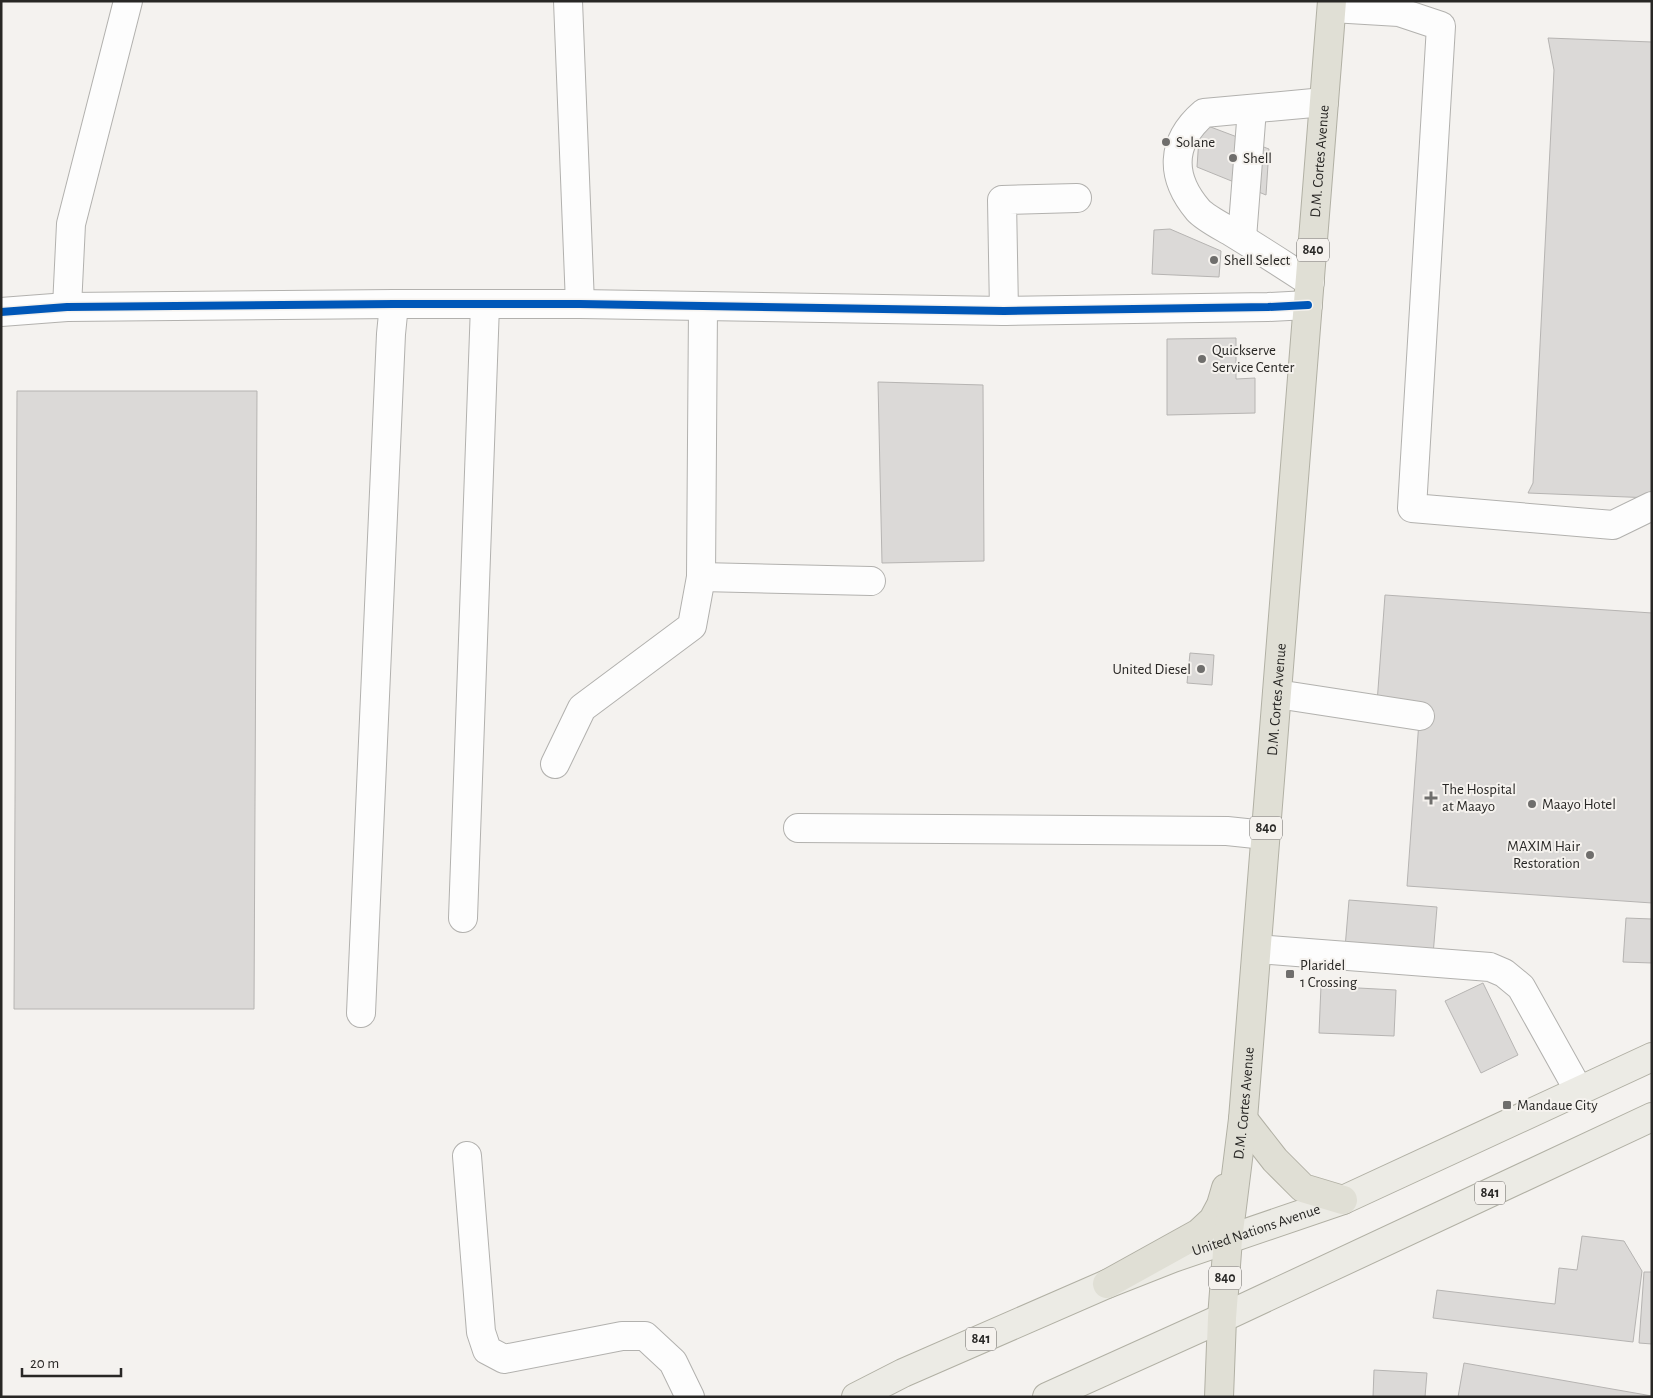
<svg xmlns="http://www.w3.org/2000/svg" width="1653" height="1398" font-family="'Alegreya Sans',sans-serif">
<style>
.building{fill:#dbd9d7;stroke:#b6b4b2}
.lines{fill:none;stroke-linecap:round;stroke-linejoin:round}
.minor-casing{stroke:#b2b1ae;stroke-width:30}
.major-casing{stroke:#b1b0a4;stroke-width:30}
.highway-casing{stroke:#b1b0a4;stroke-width:30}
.minor{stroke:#fdfdfd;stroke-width:28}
.major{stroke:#ecebe5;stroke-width:28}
.highway{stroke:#e0dfd5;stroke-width:28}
.cycleway-casing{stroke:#f5f2ee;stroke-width:11}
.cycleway{stroke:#0057b8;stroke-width:8}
.poi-dot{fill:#6f6e6c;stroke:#f5f2ee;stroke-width:2}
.labels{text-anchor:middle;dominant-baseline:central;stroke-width:4;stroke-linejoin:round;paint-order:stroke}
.shield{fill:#f5f2ee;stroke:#666461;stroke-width:1}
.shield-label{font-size:14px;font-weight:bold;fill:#282725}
.poi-label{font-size:15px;fill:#282725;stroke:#f5f2ee;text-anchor:start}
.street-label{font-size:15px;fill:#282725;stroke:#f5f2ee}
</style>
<rect width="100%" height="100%" fill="#f4f2ef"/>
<g class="building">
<path d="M1548,38L1652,42V498L1528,493L1533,483L1554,70Z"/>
<path d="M1200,123L1269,149L1266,195L1197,167Z"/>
<path d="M1170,229L1221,251L1219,277L1152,274L1154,230Z"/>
<path d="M1236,338V379L1255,378V413L1167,415V339Z"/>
<path d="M878,382L983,385L984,561L882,563Z"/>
<path d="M17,391H257L254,1009H14Z"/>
<path d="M1385,595L1652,613V903L1407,886L1419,721L1377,703Z"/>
<path d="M1190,653L1214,655L1212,685L1187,683Z"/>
<path d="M1349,900L1437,907L1433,955L1345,948Z"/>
<path d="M1626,918L1652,919V963L1623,962Z"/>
<path d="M1483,983L1518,1055L1481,1073L1445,1001Z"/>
<path d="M1321,986L1396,990L1394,1036L1319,1033Z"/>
<path d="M1582,1236L1624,1241L1642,1271L1633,1342L1433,1318L1437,1290L1555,1304L1559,1268L1577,1270Z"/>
<path d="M1644,1272H1652V1344L1639,1343Z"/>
<path d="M1464,1363L1652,1396V1397H1458Z"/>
<path d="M1374,1370L1427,1373L1425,1397H1373Z"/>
</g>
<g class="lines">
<g class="minor-casing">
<g id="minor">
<path d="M568,1L580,304"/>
<path d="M1332,8L1399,12L1441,26L1412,508L1613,525L1652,506"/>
<path d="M1242,238L1252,109"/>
<path d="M1310,282C1284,265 1259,249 1233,233C1223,227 1205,218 1198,210C1170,177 1170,142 1204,113L1324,102"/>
<path d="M67,307L71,224L128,1"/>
<path d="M1004,311L1002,200L1077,198"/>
<path d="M1,312L67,307L394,304H580L1004,311L1268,307L1308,305"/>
<path d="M701,577L871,581"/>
<path d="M1277,694L1420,716"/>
<path d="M555,764L582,708L692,626L701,577L703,307"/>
<path d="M798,828L1227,831L1265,835"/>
<path d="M463,918L485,305"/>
<path d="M1257,949L1490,967L1504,973L1521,987L1579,1091"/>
<path d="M361,1013L391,334L394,304"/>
<path d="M467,1156L481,1332L487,1350L504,1359L622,1336H645L673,1362L690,1397"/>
</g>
</g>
<g class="major-casing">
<g id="major">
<path id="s1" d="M856,1397L903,1373L1107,1284L1173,1258L1343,1200L1652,1057"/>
<path d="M1047,1397L1222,1318L1652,1117"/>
</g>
</g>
<g class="highway-casing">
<g id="highway">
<path d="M1243,1119L1275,1160L1303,1188L1343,1200"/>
<path d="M1107,1284L1199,1233L1213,1220L1221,1205L1226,1188"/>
<path id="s2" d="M1219,1397L1222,1318L1228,1239L1243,1119L1332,1"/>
</g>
</g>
<use href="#minor" class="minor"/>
<use href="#major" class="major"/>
<use href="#highway" class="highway"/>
<g class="cycleway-casing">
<path id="cycleway" d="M1,312L67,307L394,304H580L1004,311L1268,307L1308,305"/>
</g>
<use href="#cycleway" class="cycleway"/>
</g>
<g class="poi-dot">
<circle cx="1166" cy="142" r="5"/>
<circle cx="1233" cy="158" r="5"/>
<circle cx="1214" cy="260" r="5"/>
<circle cx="1202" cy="359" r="5"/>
<circle cx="1201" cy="669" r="5"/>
<path d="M1428.5 790.5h5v5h5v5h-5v5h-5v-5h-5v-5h5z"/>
<circle cx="1532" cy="804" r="5"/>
<circle cx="1590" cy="855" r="5"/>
<rect x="1285" y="969" width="10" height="10" rx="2.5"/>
<rect x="1502" y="1100" width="10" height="10" rx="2.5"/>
</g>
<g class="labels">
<g class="shield">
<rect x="1297" y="238.5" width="32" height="23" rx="4"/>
<rect x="1250" y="816.5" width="32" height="23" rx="4"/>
<rect x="1475" y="1181.5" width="30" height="23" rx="4"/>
<rect x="1209" y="1266.5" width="32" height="23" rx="4"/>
<rect x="966" y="1327.5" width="30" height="23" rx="4"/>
</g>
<g class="shield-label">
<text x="1313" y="250">840</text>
<text x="1266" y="828">840</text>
<text x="1490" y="1193">841</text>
<text x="1225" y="1278">840</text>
<text x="981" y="1339">841</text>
</g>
<g class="poi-label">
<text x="1176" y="142">Solane</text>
<text x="1243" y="158">Shell</text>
<text x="1224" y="260">Shell Select</text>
<text x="1212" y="350">Quickserve<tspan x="1212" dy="17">Service Center</tspan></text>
<text x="1191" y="669" text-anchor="end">United Diesel</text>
<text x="1442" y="789">The Hospital<tspan x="1442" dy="17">at Maayo</tspan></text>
<text x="1542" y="804">Maayo Hotel</text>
<text x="1580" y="846" text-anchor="end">MAXIM Hair<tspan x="1580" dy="17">Restoration</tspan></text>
<text x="1300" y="965">Plaridel<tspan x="1300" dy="17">1 Crossing</tspan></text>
<text x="1517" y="1105">Mandaue City</text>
</g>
<g class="street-label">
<text stroke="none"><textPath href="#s2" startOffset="1240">D.M. Cortes Avenue</textPath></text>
<text stroke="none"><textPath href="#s2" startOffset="700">D.M. Cortes Avenue</textPath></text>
<text stroke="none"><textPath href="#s2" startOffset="295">D.M. Cortes Avenue</textPath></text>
<text stroke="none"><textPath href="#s1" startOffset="434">United Nations Avenue</textPath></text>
</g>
</g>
<rect width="1653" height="1398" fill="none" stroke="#282725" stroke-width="5"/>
<path d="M22 1368v8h99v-8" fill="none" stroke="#282725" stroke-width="2.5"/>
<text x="30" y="1368" font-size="15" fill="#282725" stroke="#f5f2ee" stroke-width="4" paint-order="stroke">20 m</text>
</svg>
